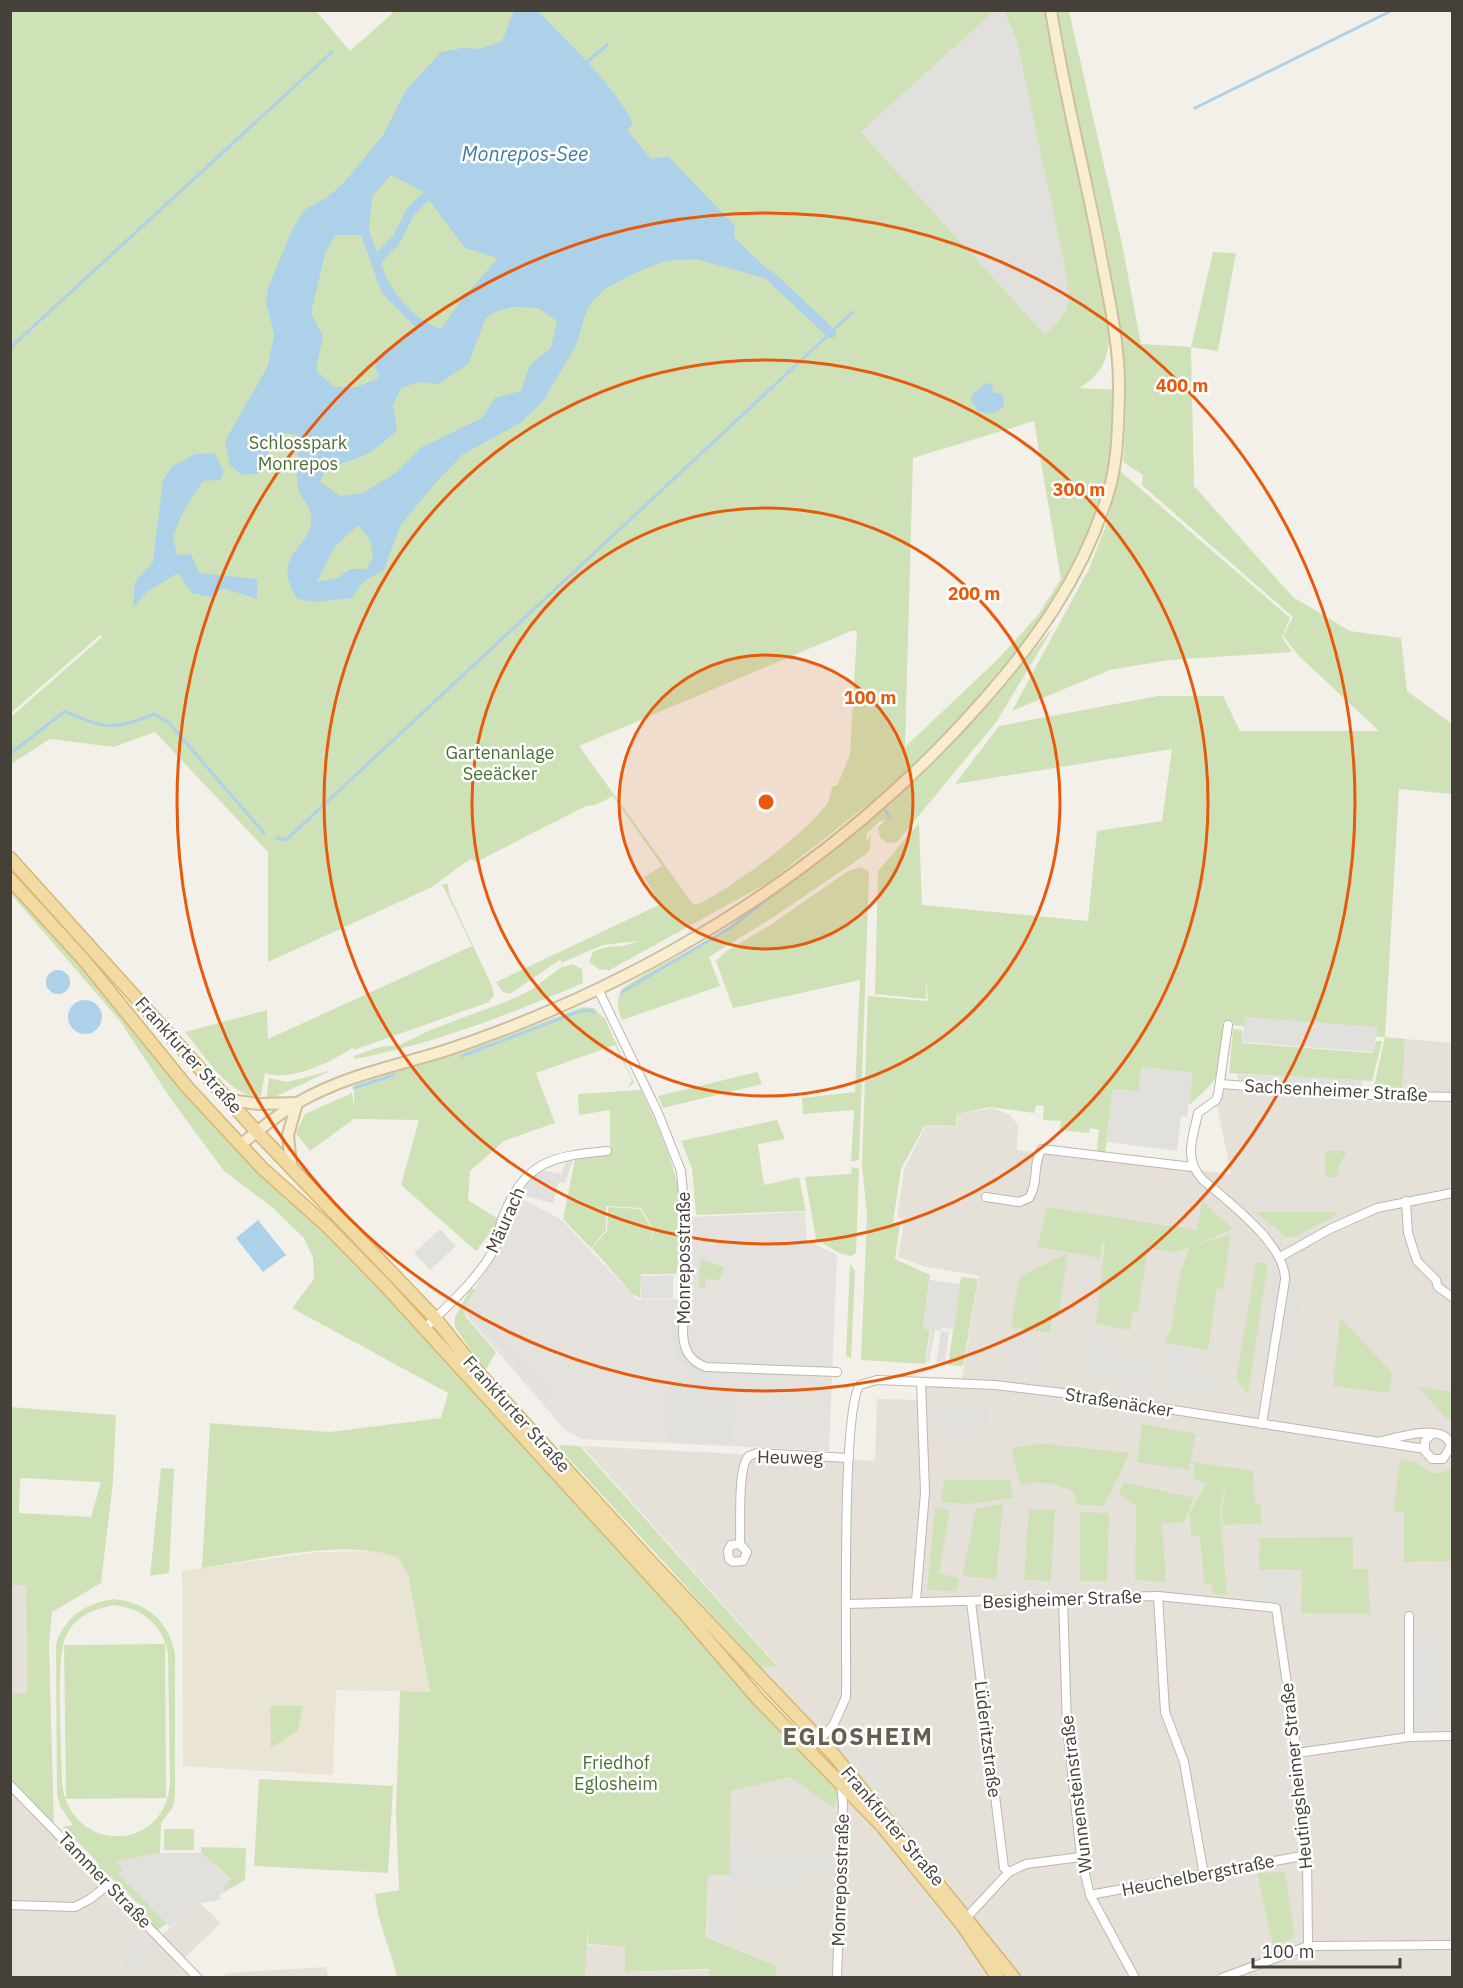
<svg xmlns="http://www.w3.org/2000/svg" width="1463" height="1988" font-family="'IBM Plex Sans',sans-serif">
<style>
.residential{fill:#e6e1d8}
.industrial{fill:#e5e2de}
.education{fill:#eae4d5}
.green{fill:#cfe2b7;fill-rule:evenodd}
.parking{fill:#e2e0dd}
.water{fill:#add1e8;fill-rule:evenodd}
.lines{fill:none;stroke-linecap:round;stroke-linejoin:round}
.stream{stroke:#add1e8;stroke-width:3}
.canal{stroke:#add1e8;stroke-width:10}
.street-casing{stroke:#bdb7ad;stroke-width:10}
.secondary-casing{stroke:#cdc09e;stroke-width:14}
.primary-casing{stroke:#d6b774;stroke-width:15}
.street{stroke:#fff;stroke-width:8}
.secondary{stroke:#f8edce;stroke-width:10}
.primary{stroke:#f2daa3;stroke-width:12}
.ring{fill:none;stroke:#e8590c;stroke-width:3}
.labels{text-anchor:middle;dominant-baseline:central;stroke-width:5;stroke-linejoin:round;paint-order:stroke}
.park-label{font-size:18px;fill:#4b7132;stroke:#fff}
.street-label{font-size:18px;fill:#454038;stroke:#fff}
.water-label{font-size:20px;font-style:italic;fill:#3e7ba5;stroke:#fff}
.district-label{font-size:24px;font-weight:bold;letter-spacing:1.5px;fill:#675e51;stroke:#fff}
.centre{fill:#e8590c;stroke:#fff;stroke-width:3}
.ring-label{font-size:18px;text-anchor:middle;font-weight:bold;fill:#e8590c;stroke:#fff;stroke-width:5;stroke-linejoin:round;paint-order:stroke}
</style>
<rect width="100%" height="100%" fill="#f3f0e9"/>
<g class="residential">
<path d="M1405,1039L1452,1043V1977H777V1966L707,1937L708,1875H730L731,1790L790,1777L841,1783L844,1757L760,1667L778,1666L582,1446L875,1461L877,1399L923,1400L924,1379H962L979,1276L923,1266L898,1257L904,1221L897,1217L904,1170L926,1125L957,1127L958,1114L994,1108L1010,1115L1018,1125L1017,1150L1231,1174L1216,1100L1220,1088L1294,1089L1293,1105L1360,1107L1361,1095L1402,1096Z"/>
<path d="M10,1585H26L27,1693H11Z"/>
<path d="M10,1785L160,1936L200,1903L221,1923L182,1960L198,1977H11Z"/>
<path d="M587,1945L625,1947V1972L708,1970V1977H573L585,1976Z"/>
<path d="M326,1967L328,1975L332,1977H219L228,1973Z"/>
</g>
<path class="industrial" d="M521,1198L562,1220L637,1300L685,1299L689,1217L805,1212L807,1240L837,1255L829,1451L582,1439L565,1430L466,1315L464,1307L500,1247Z"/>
<path class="education" d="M379,1551L398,1557L408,1575L430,1692L336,1690L333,1775L183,1766L182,1571L319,1552Z"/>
<g class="green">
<path d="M11,10L316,11L350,51L395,11H995L861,132L1045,334L1060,319L1065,269L1016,39L1004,11H1069L1122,244L1141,344L1191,347L1213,252L1236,253L1218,351L1191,347L1194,486L1293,597L1350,631L1401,638L1407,691L1452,724V794L1399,789L1385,1037L1405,1039L1402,1096L1372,1095L1385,1037L1229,1025C1222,1068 1224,1076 1189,1105L1192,1073L1142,1067L1139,1092L1113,1089L1105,1155L1096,1154L1099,1130L1090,1128L1089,1133L1060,1130L1061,1121L1043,1120L1044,1106L1036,1105L1034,1113L990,1107L957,1114L956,1126L925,1125L901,1169L893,1222L900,1224L895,1259L930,1275L923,1328L930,1330L925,1364L861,1360L867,1215L862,1165L868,996L928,1001L926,981V999L875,994L878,871L919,823L922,905L1088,921L1097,831L1162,821L1172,749L955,784L999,726L1158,696H1223L1240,731H1379L1299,656L1283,636L1293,617L1142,485L1143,475L1123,462C1132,368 1113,278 1094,186C1101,231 1123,326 1102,366C1096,376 1089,382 1079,388L1119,390L1117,445L1094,535L1014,665L876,808L871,802L769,882L608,971L607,969L600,970L589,962L593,952C607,944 624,949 637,941L603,945L561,963V959L510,994L503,992L496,982L661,904L644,877L662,866L613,796L596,805L586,806L476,862L472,859L467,861L432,887L268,962V852L155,732L114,747L50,739L11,764V717L102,637L100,635L11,713ZM1034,421L1061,579L1038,615L997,660L905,747L913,458ZM851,631H857L850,755L837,786H833C830,792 830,799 827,804C804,835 734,886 699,904H693L579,746Z"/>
<path d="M1120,471L1290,618L1282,637L1292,652L1169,660L1110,670L1012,711L1089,569L1107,523Z"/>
<path d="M1054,626L997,721L897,842L888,843L880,838L878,827L886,820L880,821L867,833L866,842L871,834L870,849L865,855L775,916L709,957L720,986L622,1020C617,1010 616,996 623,988C652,968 685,954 715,935C782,893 843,839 903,787H909L992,701Z"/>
<path d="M859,867L868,870L869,875L859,1160L851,1162L854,1110L803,1114L802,1098L855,1092L860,980L733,1008L716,961L725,952L772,924L845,873Z"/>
<path d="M10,879L159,1056L327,1226L841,1783L834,1808L790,1777L731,1791L730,1875H708L706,1937L777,1966L776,1977H709L708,1969L625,1972V1947L588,1944V1929L585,1976L397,1977C391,1949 377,1923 375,1894L399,1890L396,1813L400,1691L430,1692L408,1575L398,1557C341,1538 261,1560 202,1568L210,1423L329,1432L441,1418L448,1393L292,1308L314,1279L313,1258L304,1238L273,1208L224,1171L173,1102L120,1021L11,894Z"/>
<path d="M442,884H448L449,894L492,986L494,995L489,1002L354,1050V1047C330,1062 293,1082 265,1073L261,1096C231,1100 202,1052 185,1032L267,1010L268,1039L472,946Z"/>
<path d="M573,964L582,969L583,983C508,1015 434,1044 354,1059V1056L379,1047L400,1045L430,1030L513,999L531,990L560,968Z"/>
<path d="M582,1007L594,1008L605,1019L634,1083L628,1087L632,1080L615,1045L536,1073L555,1123L504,1141L470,1171L468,1200L500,1220L476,1251L401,1185L419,1120L354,1119L310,1151L296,1133L305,1114L352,1093L354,1108V1085L483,1045Z"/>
<path d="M1233,1029L1242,1030V1043L1373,1053L1376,1041H1382L1372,1081L1229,1073Z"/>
<path d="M330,1071L266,1101L269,1078L287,1082Z"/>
<path d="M757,1072L762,1084L663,1108L658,1096Z"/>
<path d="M641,1090C670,1152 694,1204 676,1274H641L640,1298L632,1294L592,1248L607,1231L608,1207L640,1209L653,1230L649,1246L654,1230L641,1208L606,1206V1230L591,1248L563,1219L575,1159L610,1155V1110L579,1115L578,1094Z"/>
<path d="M777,1120L785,1139L758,1144L764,1185L799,1177L806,1211L696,1215L692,1168L681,1141Z"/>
<path d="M1325,1151H1347L1339,1165L1337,1177H1325Z"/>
<path d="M852,1167L859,1169L856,1253L851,1256L839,1253L816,1239L805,1177L851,1174Z"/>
<path d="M1202,1201L1233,1229L1191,1247L1231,1234L1223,1289L1217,1288L1208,1350L1166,1343L1167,1334L1171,1332L1179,1277L1190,1247L1177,1252L1148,1249L1138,1311H1133L1130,1330L1096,1324L1105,1243H1102L1100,1258L1037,1247L1047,1207L1197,1230Z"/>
<path d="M1255,1212H1336V1216L1294,1237H1286Z"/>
<path d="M1068,1253L1059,1313H1053L1050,1333L1011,1327L1019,1277Z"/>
<path d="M700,1259L724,1267L720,1280L706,1279L705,1288H699Z"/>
<path d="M1256,1262L1267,1263V1269L1248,1394L1236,1380Z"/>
<path d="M850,1264L855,1271L851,1358L846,1356Z"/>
<path d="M961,1277L978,1279L963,1366L948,1365Z"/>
<path d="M471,1288L475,1290L464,1307L465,1316L496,1352L485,1371L455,1327V1317Z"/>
<path d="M1340,1317L1392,1373L1390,1393L1333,1386Z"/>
<path d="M1418,1387L1452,1392V1420L1446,1418Z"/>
<path d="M10,1407L116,1415L113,1482L101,1583L52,1612L49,1644L54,1828L11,1785V1693H27L26,1586L11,1585ZM20,1478L101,1482L91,1517L19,1513Z"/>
<path d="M1142,1424L1196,1434L1189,1470L1137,1462Z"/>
<path d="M1038,1443L1130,1453L1104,1506L1077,1505L1073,1492C1059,1484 1036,1480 1020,1485L1012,1448Z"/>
<path d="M560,1445L580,1446L777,1666L760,1667L559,1448Z"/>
<path d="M1400,1460L1413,1462L1435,1474L1452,1469V1561L1404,1562V1513L1393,1512Z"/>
<path d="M1194,1462L1253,1471L1255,1503L1261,1504V1524L1223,1525L1222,1510L1226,1491L1218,1488L1224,1492L1220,1509H1209L1220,1510L1227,1595L1213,1594L1212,1585L1204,1583L1200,1536H1191L1190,1512L1206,1484L1194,1479Z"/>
<path d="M161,1468L174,1469L169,1573L150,1576Z"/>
<path d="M944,1480H1010L1013,1498L968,1504L941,1502Z"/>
<path d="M1124,1482L1194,1498L1184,1522L1162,1524L1166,1582L1135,1580L1136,1506L1119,1494Z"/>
<path d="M1003,1504L996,1579L962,1576L976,1509Z"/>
<path d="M935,1508L950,1510L939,1573L959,1578L957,1591L927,1590Z"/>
<path d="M1029,1509L1055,1510L1051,1581L1024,1580Z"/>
<path d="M1080,1512L1109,1513L1107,1581H1080Z"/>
<path d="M1353,1537V1569H1368L1370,1614L1301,1613L1302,1570H1259L1260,1538Z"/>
<path d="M114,1599C147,1603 168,1620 175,1653V1795L173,1807L161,1823L160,1853L117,1862L124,1869L119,1875L167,1923L156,1932L140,1917L146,1911L106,1873L100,1877L92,1869L98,1863L63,1827L73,1825L60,1806L57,1795L56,1644C65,1616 87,1603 114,1599ZM114,1605C143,1609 162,1624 168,1653L170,1783C165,1854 70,1854 62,1783C62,1753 55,1659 66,1636C75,1616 94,1609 114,1605Z"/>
<path d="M165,1644L166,1798L66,1799L64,1645Z"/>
<path d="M270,1706H303L298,1730L271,1748Z"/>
<path d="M259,1779L393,1786L388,1873L254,1866Z"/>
<rect x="164" y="1829" width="30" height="21"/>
<path d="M201,1847L246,1848L245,1880L226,1891L222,1888L231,1879L201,1853Z"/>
<path d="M1285,1872L1295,1937L1273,1946L1257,1873Z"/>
</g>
<g class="parking">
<path d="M995,10L1004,11L1016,39L1065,269L1069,294L1067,310L1045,335L861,132Z"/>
<path d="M1245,1017L1378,1027L1373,1052L1242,1042Z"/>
<path d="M1142,1067L1193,1073L1187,1117L1181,1116L1177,1151L1107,1142L1113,1089L1138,1092Z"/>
<path d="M1238,1074L1362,1080L1361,1092L1238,1082Z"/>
<path d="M1294,1089L1361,1095L1360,1108L1293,1105Z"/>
<path d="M574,1157L565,1183L559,1182L553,1203L522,1195L528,1179L541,1170L561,1174L567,1159Z"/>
<path d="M440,1229L456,1246L430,1270L414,1253Z"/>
<path d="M673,1275V1298L641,1299V1276Z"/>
<path d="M1275,1278H1282L1269,1368L1261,1366Z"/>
<path d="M930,1280L960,1284L954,1329L941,1328V1331L949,1332L945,1363L936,1362L941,1331L935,1330L929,1362H926L931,1330L923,1328Z"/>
<path d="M1292,1281L1302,1282L1287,1385L1277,1383Z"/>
<path d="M480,1312L517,1353L511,1358L474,1317Z"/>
<path d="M673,1321H680V1343L686,1358L699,1370L711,1373L710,1380L691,1373L678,1359L672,1344Z"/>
<path d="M1099,1328L1111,1330L1107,1359L1109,1354L1152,1360L1148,1385L1105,1379V1372L1104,1378L1086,1375L1092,1333L1098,1334Z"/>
<path d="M1014,1330L1032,1332L1030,1348L1038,1349L1035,1369L1009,1365Z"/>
<path d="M1176,1347L1187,1349L1183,1375L1185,1368L1212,1372L1211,1380L1220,1381L1217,1397L1182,1392V1383L1181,1391L1162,1388L1169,1349H1175Z"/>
<path d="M521,1357L554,1394L548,1399L515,1362Z"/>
<path d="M673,1381L735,1383L732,1444L671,1442L663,1425L665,1392Z"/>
<path d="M936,1404L986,1406V1431L932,1428V1409Z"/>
<path d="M1263,1571H1293L1294,1607L1264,1601Z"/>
<path d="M1441,1635V1721H1415L1413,1652L1421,1636Z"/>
<path d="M883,1755L884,1763L866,1765L884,1788L882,1789L887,1795L884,1798L862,1770V1758Z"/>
<path d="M730,1849L832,1853L830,1874L799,1873V1887L730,1884Z"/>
<path d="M156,1853H201L231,1880L223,1888L226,1891L220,1895L221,1900L200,1903L170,1927L118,1874L124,1869L116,1862Z"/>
<rect x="711" y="1890" width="17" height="47"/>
<path d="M128,1942L153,1944L151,1960L135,1973V1977H124Z"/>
</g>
<g class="water">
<path d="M514,11H538C566,41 618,88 633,124L627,130L651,159L668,156L735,226L734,237L771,273L764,278L696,259L665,261L635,273L603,290L587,309L576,346L543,401L520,423L462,455L433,486L400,526L384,570L364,581L352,598L318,602L297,599C268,551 315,550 311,514C309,504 300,497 298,488C295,475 299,452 298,436C274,425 267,457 260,473L242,475L230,465L225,441L268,366L274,335L266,302L268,288L292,230L304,210L326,198L344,183L383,135L406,90L441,52L462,48L480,49L502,41ZM391,175L424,192L407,208L393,236L377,252L369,231L372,197ZM429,200L465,248L498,258L463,298L441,329C413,319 389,291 381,263L400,243L414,215ZM335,235H361L382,293L417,329L374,362L379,378L357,387H334L316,370L323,336L311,313L325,254ZM514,307L538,308L557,321L551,348L530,365L521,391L495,398L482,418L422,447L397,472L363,493L340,496L320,482L328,466C361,460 373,453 397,430L393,405L401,388L419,382L439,384L469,363L485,319L494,312ZM358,525L370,540L373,558L366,569H350L338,578L317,582L334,548Z"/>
<path d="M986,383L992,384L993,392L1002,394L1004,399L1003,408L991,414L978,411L971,400L973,394Z"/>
<path d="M215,453L224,473L220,480L203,481L183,512L173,536L177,555L191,554L199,573L257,579V599L223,588L211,597L192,593L178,573L148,591L133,608L135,582L153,562L163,480L172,467L195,454Z"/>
<circle cx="58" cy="982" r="12"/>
<circle cx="85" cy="1017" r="17"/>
<path d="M258,1220L286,1255L263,1272L236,1238Z"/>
</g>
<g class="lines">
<g class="stream">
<path d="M586,63L607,45"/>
<path d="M1195,108L1393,10"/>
<path d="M10,348L332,52"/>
<path d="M10,553V566"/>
<path d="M10,754L65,711C103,729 114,731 154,714L168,722L264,833"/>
<path d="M884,808L890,818"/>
<path d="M858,829L892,800"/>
<path d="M277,838L286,840L853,312"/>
<path d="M622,992L730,928L846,839"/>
<path d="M462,1056L575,1013L587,1010L594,1012"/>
<path d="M354,1088L394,1075"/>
</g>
<path class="canal" d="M768,274L831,333"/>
<g class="street-casing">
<g id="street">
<path d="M598,989L658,1113L681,1171L686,1227L683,1334C684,1351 690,1361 706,1367L837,1372"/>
<path d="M1228,1025L1218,1095L1216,1100L1198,1113C1193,1139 1183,1157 1202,1179C1227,1201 1286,1244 1285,1280L1262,1424"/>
<path d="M1220,1084L1372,1095L1452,1097"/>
<path d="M986,1197L1019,1202L1029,1198C1039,1184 1032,1163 1042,1149L1192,1167"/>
<path d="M1406,1201L1408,1233L1417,1261L1436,1280L1438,1287L1452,1297"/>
<path d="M1280,1257L1330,1229L1377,1208L1452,1193"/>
<path d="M425,1328C447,1307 474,1282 490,1256C497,1244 498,1230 503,1217C524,1161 553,1156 607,1151"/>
<path d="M1382,1441C1399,1437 1446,1422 1451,1446L1443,1459H1432L1425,1451V1441L1432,1434"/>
<path d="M740,1544L731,1545L728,1550L729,1559L733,1562L743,1561L747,1552L740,1544C741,1526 737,1467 749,1456L757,1453L849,1458"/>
<path d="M1158,1596L1165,1712L1184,1762L1204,1875"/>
<path d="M1063,1599L1067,1726L1081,1857L1090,1895L1135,1978"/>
<path d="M916,1601L925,1492L921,1382"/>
<path d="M971,1602L1004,1868L1009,1872L1026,1864L1081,1857"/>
<path d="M847,1604L1158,1596L1276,1608L1297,1753L1307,1855L1308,1946"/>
<path d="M1409,1616V1737"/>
<path d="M808,1750L833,1726L846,1697C847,1651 841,1409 860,1385L877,1380L995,1385L1071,1394L1425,1449"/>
<path d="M1297,1753L1409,1737L1452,1736"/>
<path d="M10,1785L198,1978"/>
<path d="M1090,1895L1307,1855"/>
<path d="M10,1905L75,1907L90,1899L108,1885"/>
<path d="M967,1917L1009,1872"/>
<path d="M837,1978L843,1805L841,1784"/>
<path d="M1222,1978L1308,1946L1452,1945"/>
</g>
</g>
<g class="secondary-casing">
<g id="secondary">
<path d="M230,1100L259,1104L297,1103"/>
<path d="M240,1145C259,1130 278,1114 299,1102C344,1076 395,1066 444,1051C490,1036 535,1018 579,998C732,928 870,829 981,703C1036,641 1082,577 1107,497C1118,464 1118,428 1119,393C1120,341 1107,291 1098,241C1083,164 1063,88 1051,10"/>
<path d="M291,1166L288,1135L297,1103"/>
</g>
</g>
<g class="primary-casing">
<g id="primary">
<path d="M10,858L257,1132L435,1318L477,1371L649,1560L834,1755L1014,1978"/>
<path d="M10,879L84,960L187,1087L262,1168L327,1226L382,1282L685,1614L759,1700L882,1826L963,1926L998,1978"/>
</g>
</g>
<use href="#street" class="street"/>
<use href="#secondary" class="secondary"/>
<use href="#primary" class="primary"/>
</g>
<circle cx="766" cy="802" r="147" fill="#e8590c" fill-opacity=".12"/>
<g class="ring">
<circle cx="766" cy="802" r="147"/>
<circle cx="766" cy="802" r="294"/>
<circle cx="766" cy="802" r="442"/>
<circle cx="766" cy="802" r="589"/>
</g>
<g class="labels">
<g class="park-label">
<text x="298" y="442">Schlosspark<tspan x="298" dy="21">Monrepos</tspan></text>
<text x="500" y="752">Gartenanlage<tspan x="500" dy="21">Seeäcker</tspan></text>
<text x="616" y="1762">Friedhof<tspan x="616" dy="21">Eglosheim</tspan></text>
</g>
<g class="street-label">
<text transform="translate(189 1055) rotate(48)">Frankfurter Straße</text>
<text transform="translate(1336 1090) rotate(3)">Sachsenheimer Straße</text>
<text transform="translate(505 1220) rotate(-66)">Mäurach</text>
<text transform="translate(683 1258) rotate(-90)">Monreposstraße</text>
<text transform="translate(1119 1402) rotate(9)">Straßenäcker</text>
<text transform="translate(517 1414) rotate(48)">Frankfurter Straße</text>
<text transform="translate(790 1457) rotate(1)">Heuweg</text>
<text transform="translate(1062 1599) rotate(-2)">Besigheimer Straße</text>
<text transform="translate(988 1739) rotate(83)">Lüderitzstraße</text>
<text transform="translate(1296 1776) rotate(-96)">Heutingsheimer Straße</text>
<text transform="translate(1076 1794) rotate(-97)">Wunnensteinstraße</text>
<text transform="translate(893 1826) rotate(50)">Frankfurter Straße</text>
<text transform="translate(1198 1875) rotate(-11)">Heuchelbergstraße</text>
<text transform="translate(105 1880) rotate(46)">Tammer Straße</text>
<text transform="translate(840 1880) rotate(-88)">Monreposstraße</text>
</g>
<g class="water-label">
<text x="525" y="153">Monrepos-See</text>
</g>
<g class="district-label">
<text x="858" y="1736">EGLOSHEIM</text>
</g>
</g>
<circle cx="766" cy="802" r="9" class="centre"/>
<g class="ring-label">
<text x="1182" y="392">400 m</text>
<text x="1079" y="496">300 m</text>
<text x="974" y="600">200 m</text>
<text x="870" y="704">100 m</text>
</g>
<rect width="1463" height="1988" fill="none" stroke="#454038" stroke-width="24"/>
<path d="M1253 1958v9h147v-9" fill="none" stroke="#454038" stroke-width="3"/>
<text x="1262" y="1958" font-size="18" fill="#454038" stroke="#ffffff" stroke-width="4.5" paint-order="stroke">100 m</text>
</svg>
